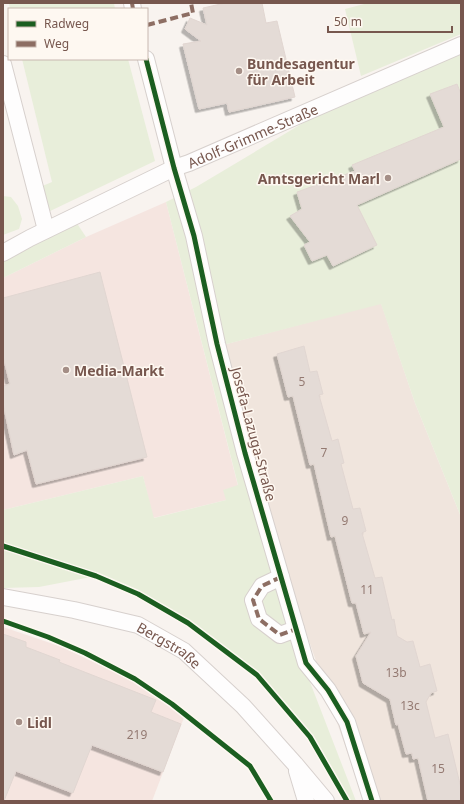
<svg xmlns="http://www.w3.org/2000/svg" width="464" height="804" font-family="'Noto Sans',sans-serif">
<style>
.residential{fill:#f0e5dd}
.commercial{fill:#f5e5e0}
.green{fill:#e8eeda}
.building{fill:#e4dbd6;stroke:#e1d6d1;filter:url(#shadow)}
.lines{fill:none;stroke-linecap:round;stroke-linejoin:round}
.minor-casing{stroke:#d7d0cd;stroke-width:18}
.minor{stroke:#fefdfd;stroke-width:16}
.quiet{stroke:#8d6e63;stroke-width:4;stroke-dasharray:8 4;stroke-linecap:butt}
.cycleway-casing{stroke:#fef8f1;stroke-width:8}
.cycleway{stroke:#1b5e20;stroke-width:5}
.poi-dot{fill:#a48e86;stroke:#fef8f1;stroke-width:1.5}
.labels{text-anchor:middle;dominant-baseline:central;stroke-width:3;stroke-linejoin:round;paint-order:stroke}
.number-label{font-size:12px;fill:#947a72}
.poi-label{font-size:14px;font-weight:bold;fill:#77574e;stroke:#fef8f1;text-anchor:start}
.street-label{font-size:14px;fill:#77574e;stroke:#fef8f1}
</style>
<defs>
<filter id="shadow"><feDropShadow dx="-3.5" dy="3.5" stdDeviation="0" flood-color="#0004"/></filter>
</defs>
<rect width="100%" height="100%" fill="#f8f3ef"/>
<path class="residential" d="M381,303L415,403L461,517V801H364L270,527L219,346Z"/>
<g class="commercial">
<path d="M166,202L238,486L226,500L153,518L143,476L3,510V278L86,237Z"/>
<path d="M3,627L62,647L145,687L185,715L152,801H3Z"/>
</g>
<g class="green">
<path d="M9,3H114L115,9H10Z"/>
<path d="M368,3H461V34L361,76L345,9Z"/>
<path d="M461,45V517L415,403L381,304L219,346L303,664L356,801H348L310,737L257,675L188,623L138,594L96,576L39,587L3,588V510L143,476L154,518L226,500L223,490L238,485L166,202L196,187L355,92Z"/>
<path d="M22,59H128L155,161L46,213L40,187L52,182Z"/>
<path d="M3,196L11,197L18,206L22,219L19,229L3,235Z"/>
<path d="M76,222L86,237L3,278V262Z"/>
</g>
<g class="building">
<path d="M225,3H262L266,23L277,21L295,97L229,112L227,103L199,109L183,44L201,41L185,29L190,18L207,25L203,8Z"/>
<path d="M457,84L461,94V159L357,205L377,245L333,266L327,255L312,261L304,245L310,242L290,216L302,209L297,192L355,171L352,165L444,127L430,94Z"/>
<path d="M100,272L147,457L36,484L27,450L14,455L3,403V386L10,384L3,356V298Z"/>
<path d="M304,346L310,372L317,371L323,394L319,395L332,441L338,439L344,463L341,464L353,509L360,508L366,531L362,533L375,578L382,577L392,620L394,619L397,636L407,642L413,641L420,667L430,664L437,691L431,693L426,702L435,738L448,734L461,788V801H428L418,758L413,759L412,753L406,754L398,724L396,725L390,699L363,683L356,656L371,632L364,634L356,603H352L335,536L331,537L314,464L310,465L293,396L288,397L277,354Z"/>
<path d="M3,634L26,642V647L60,660L59,662L156,700L151,712L181,724L163,772L92,745L73,793L16,771L4,801H3Z"/>
</g>
<g class="lines">
<g class="minor-casing">
<g id="minor">
<path d="M132,3L133,9"/>
<path d="M146,59L174,168L194,236L217,344L245,453L306,663L328,690L347,722L372,801"/>
<path d="M3,64L46,230"/>
<path id="s1" d="M3,253L30,238L174,168L189,163L461,45"/>
<path d="M281,577L262,586L253,600L259,619L280,635L296,629"/>
<path id="s2" d="M3,597L74,610L138,625L184,651L243,706L295,764L326,801"/>
<path d="M297,771L306,801"/>
</g>
</g>
<use href="#minor" class="minor"/>
<g class="quiet">
<path d="M132,3L133,9"/>
<path d="M147,25L193,13L191,3"/>
<path d="M281,577L262,586L253,600L259,619L280,635L296,629"/>
</g>
<g class="cycleway-casing">
<g id="cycleway">
<path d="M146,59L174,168L194,236L217,344L245,453L306,663L328,690L347,722L372,801"/>
<path d="M3,546L96,576L138,594L188,623L257,675L310,737L347,801"/>
<path d="M3,621L48,637L85,653L135,679L172,704L250,766L271,801"/>
</g>
</g>
<use href="#cycleway" class="cycleway"/>
</g>
<g class="poi-dot">
<circle cx="239" cy="71" r="4"/>
<circle cx="388" cy="178" r="4"/>
<circle cx="66" cy="370" r="4"/>
<circle cx="19" cy="722" r="4"/>
</g>
<g class="labels">
<g class="number-label">
<text x="302" y="381">5</text>
<text x="324" y="452">7</text>
<text x="345" y="520">9</text>
<text x="367" y="589">11</text>
<text x="396" y="672">13b</text>
<text x="410" y="705">13c</text>
<text x="137" y="734">219</text>
<text x="438" y="768">15</text>
</g>
<g class="poi-label">
<text x="247" y="63">Bundesagentur<tspan x="247" dy="16">für Arbeit</tspan></text>
<text x="380" y="178" text-anchor="end">Amtsgericht Marl</text>
<text x="74" y="370">Media-Markt</text>
<text x="27" y="722">Lidl</text>
</g>
<g class="street-label">
<text stroke="none"><textPath href="#s1" startOffset="276">Adolf-Grimme-Straße</textPath></text>
<text transform="translate(254 434) rotate(75)">Josefa-Lazuga-Straße</text>
<text stroke="none"><textPath href="#s2" startOffset="175">Bergstraße</textPath></text>
</g>
</g>
<rect width="464" height="804" fill="none" stroke="#77574e" stroke-width="8"/>
<rect x="8" y="8" width="140" height="52" fill="#fef8f1" stroke="#c8b8b0"/>
<rect x="16" y="21" width="20" height="6" fill="#1b5e20" stroke="#c8b8b0"/>
<text x="44" y="28" font-size="12" fill="#77574e">Radweg</text>
<rect x="16" y="41" width="20" height="6" fill="#8d6e63" stroke="#c8b8b0"/>
<text x="44" y="48" font-size="12" fill="#77574e">Weg</text>
<path d="M328 26v6h124v-6" fill="none" stroke="#77574e" stroke-width="2"/>
<text x="334" y="26" font-size="12" fill="#77574e" stroke="#fef8f1" stroke-width="3" paint-order="stroke">50 m</text>
</svg>
